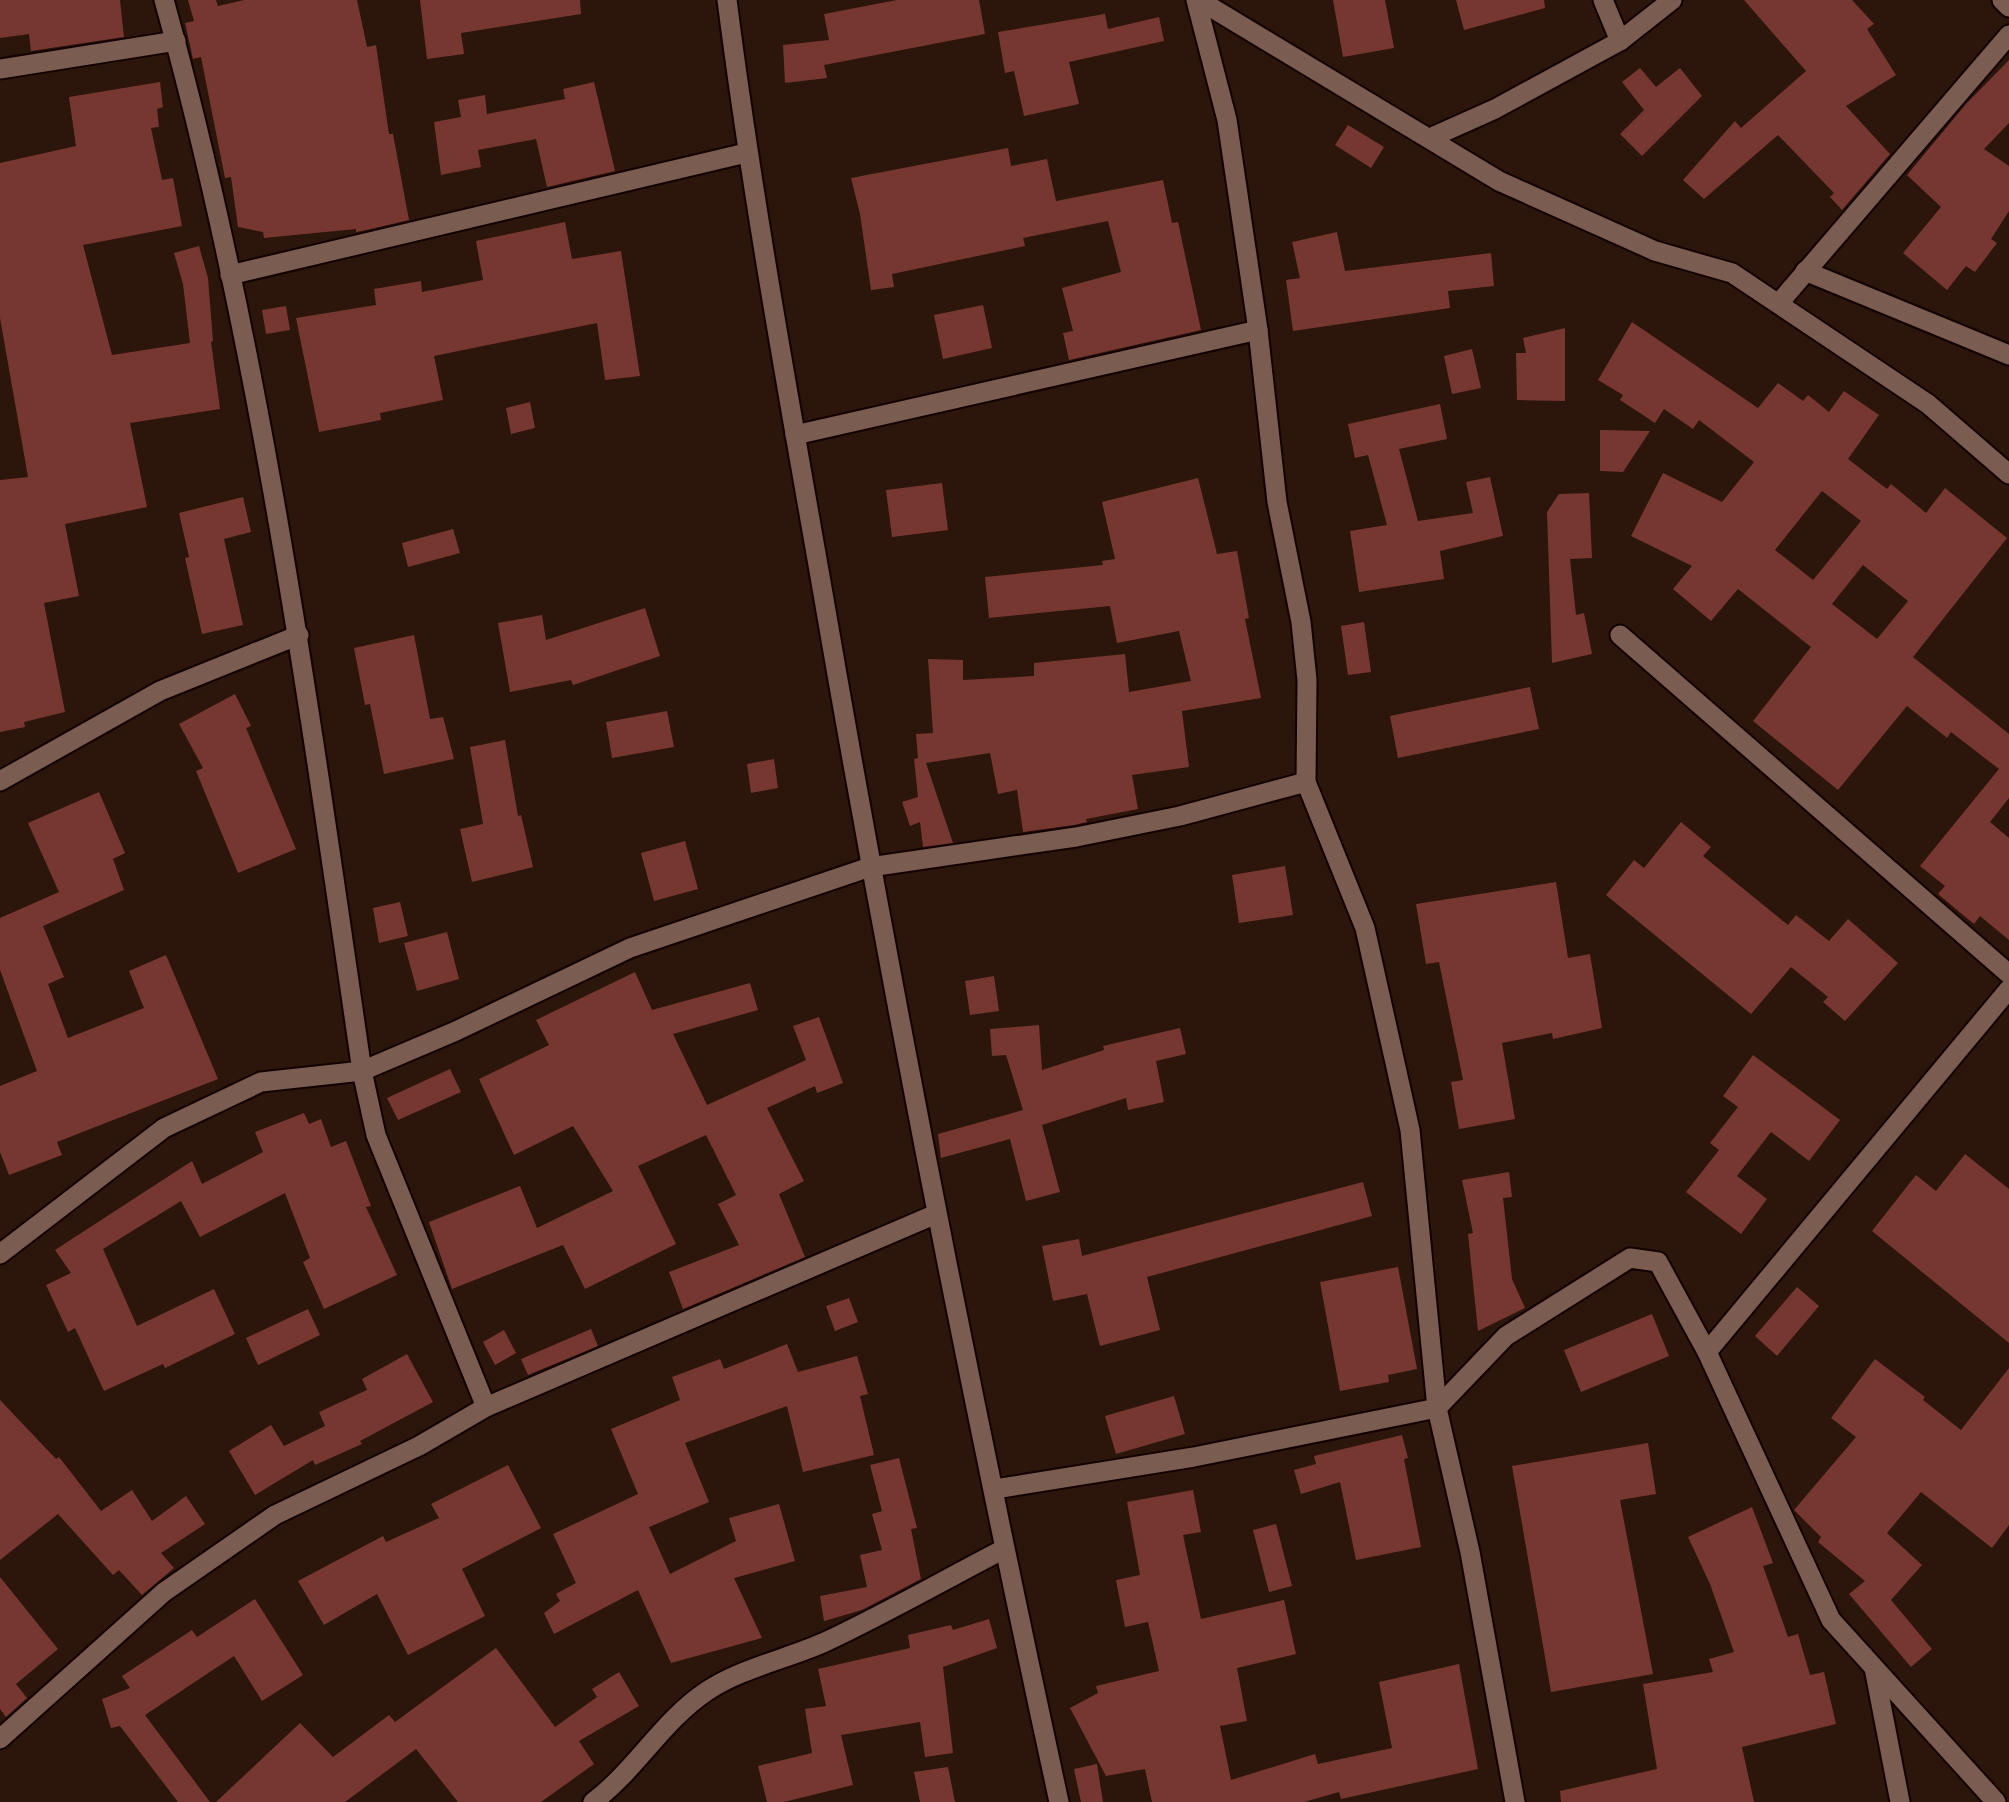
<svg xmlns="http://www.w3.org/2000/svg" width="2009" height="1802" font-family="Ubuntu,sans-serif">
<style>
.building{fill:#763731;fill-rule:evenodd}
.lines{fill:none;stroke-linecap:round;stroke-linejoin:round}
.minor-casing{stroke:#130200;stroke-width:23}
.minor{stroke:#7a5d50;stroke-width:19}
</style>
<rect width="100%" height="100%" fill="#2c150a"/>
<g class="building">
<path d="M0,0H120L124,37L31,51L29,34L0,38Z"/>
<path d="M188,0H216L218,6L244,0H357L367,47L376,45L389,134H393L409,220L362,231L356,232V229L264,238L263,232L238,227L231,177L225,178L201,57L193,59L185,23L194,21Z"/>
<path d="M420,0H580L581,14L461,33L464,54L427,59Z"/>
<path d="M897,0H979L985,34L824,65L827,78L785,83L783,45L829,40L824,14Z"/>
<path d="M1333,0H1385L1394,48L1343,57Z"/>
<path d="M1456,0H1544L1545,8L1464,30Z"/>
<path d="M1744,0H1852L1874,24L1867,29L1896,75L1846,106L1890,154L1842,210L1830,197L1834,193L1778,135L1704,199L1683,180L1735,121L1741,128L1806,71Z"/>
<path d="M1105,14L1108,29L1159,17L1164,41L1069,62L1079,104L1024,116L1014,71L1005,73L998,32Z"/>
<path d="M2009,60V123L1984,149L2009,166V211L1991,239L1997,243L1975,272L1966,266L1947,290L1903,253L1941,207L1907,175L1966,104Z"/>
<path d="M1640,68L1656,87L1680,68L1702,96L1642,156L1620,134L1644,110L1622,82Z"/>
<path d="M160,82L163,107L157,109L159,127L151,128L162,180L173,178L182,226L83,245L112,355L190,343L183,284L174,253L199,246L208,278L213,341L211,342L220,409L130,423L147,507L65,524L79,596L44,603L65,712L24,722L25,727L0,732V480L28,477L0,318V163L76,146L69,97Z"/>
<path d="M594,82L615,171L547,187L536,139L478,150L481,167L441,175L434,122L461,117L458,100L485,95L487,114L565,99L563,89Z"/>
<path d="M1348,125L1384,147L1371,168L1335,145Z"/>
<path d="M1008,148L1011,166L1047,159L1056,201L1163,180L1172,223L1178,222L1201,330L1069,360L1063,333L1073,331L1062,288L1121,272L1108,221L1023,238L1025,246L892,274L894,287L871,290L860,214L851,178Z"/>
<path d="M565,222L572,259L621,251L640,376L605,380L597,323L434,356L443,400L380,413L381,420L319,432L296,318L376,305L374,289L421,281L422,292L483,280L476,241Z"/>
<path d="M1337,232L1345,271L1491,253L1494,286L1448,291L1450,308L1293,331L1286,280L1300,278L1292,242Z"/>
<path d="M983,305L992,348L943,359L934,315Z"/>
<path d="M286,306L290,330L266,334L262,310Z"/>
<path d="M1632,322L1758,408L1778,383L1803,401L1808,395L1829,412L1844,391L1879,415L1848,459L1887,489L1891,484L1926,513L1945,488L2007,538L1913,657L2009,734V798L1990,822L2009,838V940L1980,916L1974,924L1938,894L1945,886L1920,866L1999,769L1951,732L1947,738L1907,706L1838,790L1753,721L1811,647L1738,589L1711,621L1673,589L1692,566L1631,536L1663,473L1722,502L1754,462L1699,420L1693,429L1664,409L1655,423L1620,400L1623,395L1598,380ZM1822,491L1861,521L1813,580L1775,550ZM1863,565L1908,601L1877,639L1832,604Z"/>
<path d="M1565,328V401L1517,400L1516,353H1526L1523,338Z"/>
<path d="M1472,349L1481,388L1452,394L1444,356Z"/>
<path d="M530,402L535,428L511,434L506,408Z"/>
<path d="M1440,404L1447,439L1399,449L1418,521L1473,513L1466,482L1490,477L1503,536L1440,551L1444,579L1359,592L1350,531L1387,525L1368,455L1355,458L1348,424Z"/>
<path d="M1600,430L1650,431L1623,472L1600,471Z"/>
<path d="M1198,478L1217,554L1237,551L1249,618L1245,619L1261,698L1182,711L1189,767L1132,775L1138,809L1086,819L1087,822L1074,825L1023,832L1017,790L998,794L990,753L926,763L953,843L923,847L920,822L910,826L902,802L918,797L914,759L918,758L916,734L933,733L928,659L963,660V680L1034,676V663L1125,654L1129,692L1191,681L1179,631L1117,643L1110,606L989,618L985,577L1103,565L1102,561L1115,559L1102,502Z"/>
<path d="M942,483L948,530L892,537L886,490Z"/>
<path d="M1589,493L1592,558L1570,559L1576,615L1584,613L1592,654L1552,663L1547,512L1559,494Z"/>
<path d="M243,497L251,532L224,539L243,625L202,634L185,558L189,557L179,513Z"/>
<path d="M453,529L460,553L408,567L402,543Z"/>
<path d="M645,608L660,656L573,685L571,680L510,692L498,623L542,615L546,640Z"/>
<path d="M1364,622L1371,672L1348,675L1341,626Z"/>
<path d="M414,635L430,719L443,717L454,759L384,774L370,704L365,705L354,648Z"/>
<path d="M1530,687L1539,729L1398,758L1390,716Z"/>
<path d="M235,694L251,726L246,728L296,849L238,873L196,771L203,768L179,724Z"/>
<path d="M667,711L674,747L612,758L606,722Z"/>
<path d="M505,740L518,816L521,815L533,867L472,882L460,829L483,824L470,747Z"/>
<path d="M774,759L778,788L751,793L747,764Z"/>
<path d="M99,792L125,853L113,859L124,890L43,926L64,977L48,984L68,1038L144,1008L129,971L166,955L218,1079L57,1142L62,1155L9,1175L0,1152V1086L37,1071L0,970V918L59,892L28,823Z"/>
<path d="M1681,822L1711,847L1703,856L1788,925L1796,915L1829,941L1848,919L1898,963L1845,1021L1823,1002L1828,997L1791,967L1751,1014L1606,895L1634,860L1644,868Z"/>
<path d="M685,841L698,889L654,901L641,853Z"/>
<path d="M1285,866L1293,915L1239,923L1232,875Z"/>
<path d="M1556,882L1568,958L1590,954L1602,1028L1553,1039L1552,1033L1502,1043L1515,1119L1459,1129L1451,1082L1463,1080L1439,962L1426,964L1416,904Z"/>
<path d="M400,902L408,936L379,943L373,908Z"/>
<path d="M447,932L459,979L417,991L404,943Z"/>
<path d="M635,972L652,1010L750,983L758,1010L673,1034L707,1105L806,1060L793,1026L819,1017L843,1083L817,1093L815,1086L767,1108L804,1181L779,1194L805,1257L683,1309L669,1272L739,1245L718,1204L736,1195L706,1135L638,1166L676,1244L585,1289L563,1245L452,1289L429,1222L520,1186L537,1228L613,1191L573,1126L514,1155L479,1079L549,1045L536,1020Z"/>
<path d="M994,976L999,1011L970,1015L965,981Z"/>
<path d="M1039,1025L1042,1070L1104,1050L1103,1046L1180,1028L1186,1054L1156,1061L1164,1102L1128,1110L1126,1098L1042,1125L1060,1192L1026,1201L1010,1139L941,1158L938,1134L1023,1110L1006,1055L992,1056L990,1029Z"/>
<path d="M1753,1055L1840,1120L1809,1161L1771,1132L1737,1176L1767,1199L1741,1234L1686,1192L1719,1150L1710,1143L1738,1107L1723,1096Z"/>
<path d="M450,1069L461,1092L398,1120L387,1098Z"/>
<path d="M304,1113L309,1124L321,1119L331,1147L346,1141L371,1206L366,1207L397,1275L324,1309L303,1262L310,1258L285,1193L200,1237L181,1201L103,1249L137,1326L214,1289L235,1334L165,1368L163,1364L104,1391L75,1328L68,1332L46,1285L71,1273L55,1250L192,1161L202,1184L263,1152L255,1132Z"/>
<path d="M1965,1154L2009,1189V1343L1872,1231L1916,1175L1936,1191Z"/>
<path d="M1509,1172L1512,1197L1503,1198L1512,1279L1525,1308L1478,1331L1468,1234L1473,1233L1462,1180Z"/>
<path d="M1363,1182L1372,1216L1147,1277L1160,1330L1100,1346L1087,1294L1053,1301L1042,1246L1079,1239L1082,1256Z"/>
<path d="M1398,1267L1417,1369L1388,1375L1389,1382L1340,1391L1320,1282Z"/>
<path d="M1797,1287L1819,1306L1777,1356L1755,1336Z"/>
<path d="M849,1298L858,1322L835,1331L826,1306Z"/>
<path d="M308,1309L320,1335L258,1365L246,1338Z"/>
<path d="M1652,1314L1669,1356L1581,1392L1564,1350Z"/>
<path d="M591,1329L598,1346L528,1375L521,1359Z"/>
<path d="M504,1330L516,1353L495,1365L483,1342Z"/>
<path d="M787,1344L798,1372L857,1356L868,1394L860,1396L874,1455L803,1472L787,1406L685,1443L709,1502L649,1527L670,1574L736,1541L729,1518L779,1504L795,1561L734,1578L762,1638L671,1663L638,1590L554,1634L544,1613L560,1601L556,1594L576,1583L553,1534L638,1494L611,1429L680,1400L672,1377L720,1359L724,1369Z"/>
<path d="M407,1354L433,1402L360,1441L362,1444L315,1465L313,1460L255,1495L229,1451L271,1425L284,1446L325,1426L319,1412L367,1390L362,1379Z"/>
<path d="M1875,1359L1925,1397L1923,1400L1961,1430L2009,1368V1525L1992,1548L1921,1492L1887,1533L1922,1565L1891,1600L1932,1649L1911,1667L1849,1594L1865,1581L1818,1542L1821,1537L1794,1510L1856,1437L1831,1418Z"/>
<path d="M1174,1396L1185,1434L1116,1454L1105,1416Z"/>
<path d="M0,1400L56,1459L59,1457L101,1511L132,1490L152,1521L186,1496L205,1524L161,1553L174,1568L142,1595L119,1570L113,1575L58,1514L0,1560Z"/>
<path d="M1402,1435L1408,1458L1404,1459L1421,1547L1356,1560L1340,1482L1301,1494L1294,1470L1316,1464L1314,1456Z"/>
<path d="M1648,1443L1656,1494L1620,1500L1653,1674L1551,1692L1512,1466Z"/>
<path d="M899,1458L917,1528L911,1529L921,1579L862,1610L824,1621L820,1596L867,1587L860,1555L882,1550L872,1514L882,1511L870,1465Z"/>
<path d="M508,1465L541,1528L462,1569L485,1616L408,1655L377,1594L324,1625L298,1581L383,1536L386,1542L439,1518L431,1504Z"/>
<path d="M1193,1490L1201,1532L1183,1535L1201,1619L1284,1600L1296,1654L1237,1668L1247,1721L1220,1726L1231,1780L1315,1754L1318,1764L1392,1748L1379,1682L1459,1664L1478,1769L1341,1799L1339,1792L1304,1802H1152L1145,1769L1106,1776L1070,1708L1098,1693L1096,1686L1159,1671L1148,1622L1125,1627L1116,1580L1140,1575L1127,1502Z"/>
<path d="M1752,1507L1773,1563L1763,1566L1788,1637L1798,1634L1810,1675L1824,1672L1836,1724L1742,1747L1754,1802H1561L1560,1791L1657,1769L1643,1684L1713,1672L1709,1659L1734,1652L1710,1584L1688,1537Z"/>
<path d="M1276,1524L1292,1586L1269,1592L1253,1530Z"/>
<path d="M0,1577L58,1649L16,1684L27,1698L6,1717L0,1709Z"/>
<path d="M255,1599L303,1675L262,1701L234,1656L145,1715L210,1802H178L120,1726L111,1728L102,1699L130,1688L122,1676L192,1630L197,1637Z"/>
<path d="M989,1619L997,1648L943,1667L953,1753L925,1757L920,1722L841,1735L853,1785L784,1802H767L758,1766L812,1753L805,1709L826,1706L818,1669L910,1648L908,1635L951,1625L953,1630Z"/>
<path d="M496,1648L555,1727L597,1697L592,1689L619,1672L639,1706L579,1741L594,1764L541,1802H458L416,1749L345,1802H216L300,1723L333,1757L389,1715L395,1722Z"/>
<path d="M1097,1764L1103,1802H1081L1074,1769Z"/>
<path d="M948,1767L955,1802H920L914,1772Z"/>
</g>
<g class="lines">
<g class="minor-casing">
<g id="minor">
<path d="M164,0C261,348 310,714 362,1071L376,1135L486,1407"/>
<path d="M727,0C752,195 787,388 821,582C891,990 971,1397 1059,1802"/>
<path d="M1196,0L1227,120L1258,330L1277,502L1301,622L1307,680L1306,782L1365,928L1410,1130L1437,1408L1470,1552L1515,1802"/>
<path d="M1199,0L1499,181L1655,251L1732,273L1928,404L2009,474"/>
<path d="M1603,0L1620,41"/>
<path d="M2002,0L2009,7"/>
<path d="M0,69L176,41"/>
<path d="M1430,138L1495,109L1620,41L1672,0"/>
<path d="M1805,271L2009,355"/>
<path d="M230,275L746,153"/>
<path d="M1779,303L2009,35"/>
<path d="M795,435L1258,330"/>
<path d="M1620,635L2009,974"/>
<path d="M0,781L160,691L299,635"/>
<path d="M0,1254L164,1128L261,1082L362,1071L456,1031L630,948L870,867L1076,837L1180,816L1306,782"/>
<path d="M1707,1352L2009,989"/>
<path d="M995,1489L1194,1457L1437,1408L1506,1336L1630,1258L1658,1262L1707,1352L1831,1620L1996,1802"/>
<path d="M1874,1668L1900,1802"/>
<path d="M0,1739L164,1592L275,1515L419,1446L486,1407L936,1214"/>
<path d="M593,1802C636,1770 662,1721 707,1691C742,1668 787,1659 825,1642C885,1614 944,1580 1004,1549"/>
</g>
</g>
<use href="#minor" class="minor"/>
</g>
</svg>
